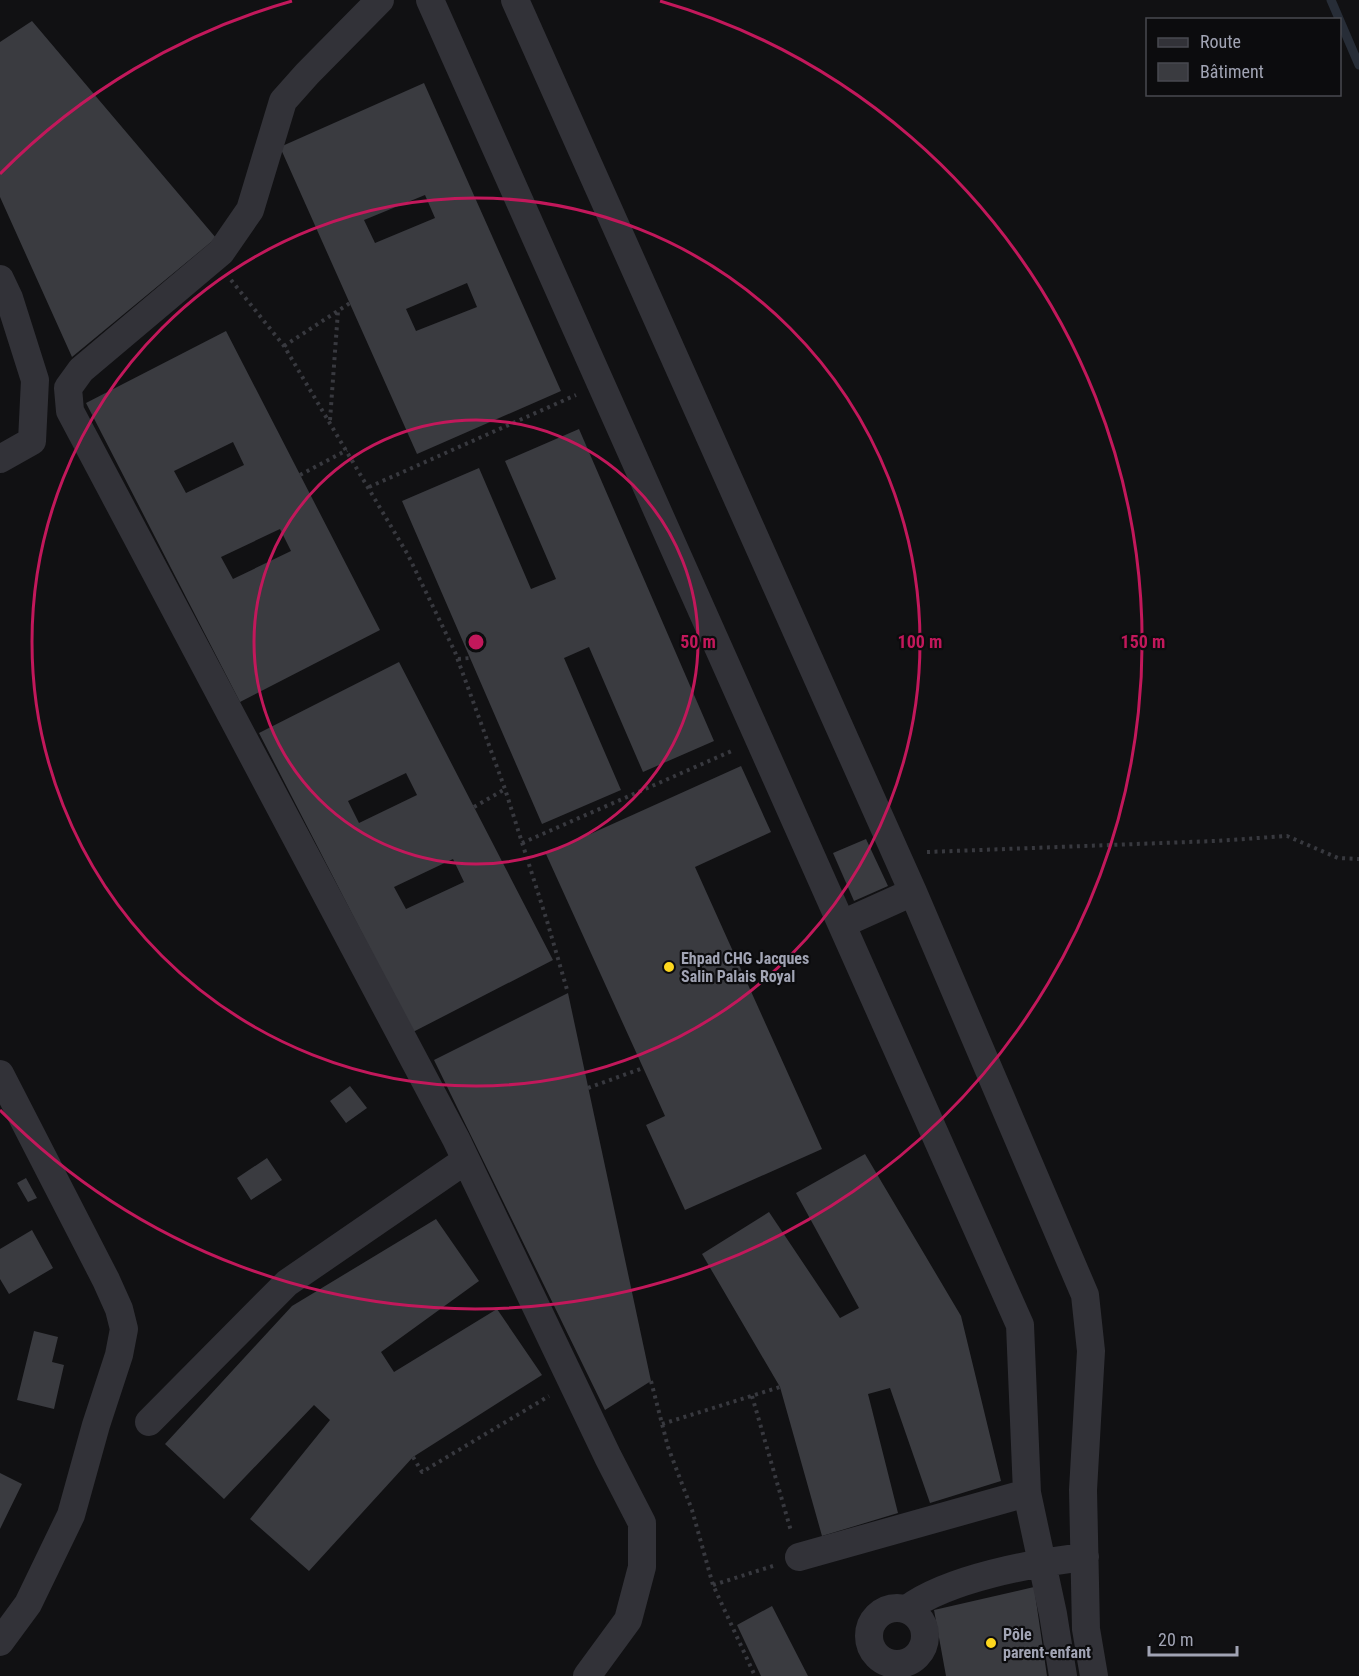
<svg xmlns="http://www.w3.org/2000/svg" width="1359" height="1676" font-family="'Roboto Condensed',sans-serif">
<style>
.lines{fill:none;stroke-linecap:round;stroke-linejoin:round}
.stream{stroke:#272d37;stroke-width:9}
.building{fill:#3a3b40;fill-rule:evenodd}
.path{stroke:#38393f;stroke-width:4;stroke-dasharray:3 4.5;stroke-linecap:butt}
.minor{stroke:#323238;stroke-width:28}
.ring{fill:none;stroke:#c2185b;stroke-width:3}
.poi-dot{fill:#fdd71e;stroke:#0c0c0e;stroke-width:2}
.labels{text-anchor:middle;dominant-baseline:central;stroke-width:4.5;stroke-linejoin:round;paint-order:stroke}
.poi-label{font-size:16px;font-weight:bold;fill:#a1a4b4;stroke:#0c0c0e;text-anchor:start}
.centre{fill:#c2185b;stroke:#0c0c0e;stroke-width:3}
.ring-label{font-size:18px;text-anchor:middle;font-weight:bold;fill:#c2185b;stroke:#0c0c0e;stroke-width:4.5;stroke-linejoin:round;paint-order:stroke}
</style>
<rect width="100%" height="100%" fill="#111113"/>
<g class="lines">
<path class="stream" d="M 1331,0 L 1359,65"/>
</g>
<path class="building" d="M 32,21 L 216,238 L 72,357 L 0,197 L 0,42 Z
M 424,83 L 561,391 L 417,454 L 280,147 ZM 425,195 L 435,218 L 375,243 L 364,220 ZM 467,283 L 477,307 L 416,331 L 406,309 Z
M 226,331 L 380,630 L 240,702 L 86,403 ZM 233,442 L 244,465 L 186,493 L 174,471 ZM 280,529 L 291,551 L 233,579 L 221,557 Z
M 579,429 L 714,741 L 643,772 L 589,647 L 564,658 L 621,790 L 542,824 L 402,501 L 479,468 L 531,589 L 556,579 L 505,461 Z
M 399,662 L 553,960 L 413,1032 L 259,733 ZM 406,773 L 417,795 L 359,823 L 348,801 ZM 453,859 L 464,882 L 406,909 L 394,887 Z
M 741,766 L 771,832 L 695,867 L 822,1149 L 685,1210 L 646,1125 L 665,1116 L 546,854 Z
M 866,839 L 888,886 L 854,901 L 833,853 Z
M 568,993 L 651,1381 L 605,1410 L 434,1060 Z
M 350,1086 L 367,1108 L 346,1123 L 330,1101 Z
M 865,1154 L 961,1316 L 1001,1481 L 930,1503 L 890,1388 L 868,1394 L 898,1513 L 822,1536 L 780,1387 L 702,1254 L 769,1212 L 840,1318 L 859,1308 L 796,1193 Z
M 267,1158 L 282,1180 L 251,1200 L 237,1178 Z
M 26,1178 L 37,1198 L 28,1202 L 17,1183 Z
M 436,1219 L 479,1281 L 381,1352 L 394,1372 L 497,1309 L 542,1375 L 413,1457 L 309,1571 L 250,1519 L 330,1420 L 314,1405 L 224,1499 L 165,1444 L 292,1306 Z
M 32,1230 L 53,1268 L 9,1294 L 0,1279 L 0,1249 Z
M 34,1331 L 58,1337 L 52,1362 L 64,1365 L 54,1409 L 17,1400 Z
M 0,1473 L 22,1484 L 0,1529 Z
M 1034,1587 L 1047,1676 L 946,1676 L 934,1610 Z
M 772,1606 L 808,1676 L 761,1676 L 737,1625 Z"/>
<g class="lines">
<path class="path" d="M 231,280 L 284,346 L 408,555 L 455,652 L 505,789 L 547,921 L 568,993
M 284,346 L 350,303
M 330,420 L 338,311
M 300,475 L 347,450
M 369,487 L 576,395
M 458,659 L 470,658
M 474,807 L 505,789
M 522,843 L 734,750
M 927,852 L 1215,841 L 1287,836 L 1338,858 L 1359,859
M 588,1088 L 643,1068
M 651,1381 L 668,1447 L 692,1510 L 713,1585 L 755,1676
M 752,1396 L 791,1531
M 662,1424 L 780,1387
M 413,1457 L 422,1472 L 549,1396
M 713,1585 L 773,1566"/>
<path class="minor" d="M 380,0 L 307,74 L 283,101 L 250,210 L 221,252 L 81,370 L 68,388 L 70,411 L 456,1139 L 608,1457 L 642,1523 L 642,1567 L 628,1620 L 587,1676
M 430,0 L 1020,1325 L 1027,1493 L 1053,1614 L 1063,1676
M 515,0 L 913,892 L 1085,1295 L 1091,1351 L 1083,1490 L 1086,1629 L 1094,1676
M 0,279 L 9,298 L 35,380 L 32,441 L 0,459
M 842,924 L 913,892
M 0,1074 L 106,1280 L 119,1309 L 124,1329 L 119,1355 L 96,1425 L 71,1515 L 28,1604 L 0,1642
M 149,1422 L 287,1283 L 466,1160
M 799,1557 L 1027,1493
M869 1636a28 28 0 1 1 56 0a28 28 0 1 1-56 0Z
M 907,1609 C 949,1578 1033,1563 1085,1557"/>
</g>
<g class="ring">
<circle cx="476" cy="642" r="222"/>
<circle cx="476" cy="642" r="444"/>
<path d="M0 174A667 667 0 0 1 292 1M660 1A667 667 0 1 1 0 1110"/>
</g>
<g class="poi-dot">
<circle cx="669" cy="967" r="6"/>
<circle cx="991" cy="1643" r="6"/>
</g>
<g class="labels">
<g class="poi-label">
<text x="681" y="958">Ehpad CHG Jacques<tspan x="681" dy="18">Salin Palais Royal</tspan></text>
<text x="1003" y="1634">Pôle<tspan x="1003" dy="18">parent-enfant</tspan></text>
</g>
</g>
<circle cx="476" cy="642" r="9" class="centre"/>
<g class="ring-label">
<text x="698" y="648">50 m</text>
<text x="920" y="648">100 m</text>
<text x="1143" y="648">150 m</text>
</g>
<rect x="1146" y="18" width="195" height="78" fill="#0c0c0e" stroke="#484950" stroke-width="1.5"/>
<rect x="1158" y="38" width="30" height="9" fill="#323238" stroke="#484950" stroke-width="1.5"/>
<text x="1200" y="48" font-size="18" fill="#a1a4b4">Route</text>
<rect x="1158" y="63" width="30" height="18" fill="#3a3b40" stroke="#484950" stroke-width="1.5"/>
<text x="1200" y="78" font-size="18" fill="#a1a4b4">Bâtiment</text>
<path d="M1149 1646v9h88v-9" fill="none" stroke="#a1a4b4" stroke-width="3"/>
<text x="1158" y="1646" font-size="18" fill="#a1a4b4" stroke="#0c0c0e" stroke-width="4.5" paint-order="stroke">20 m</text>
</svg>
